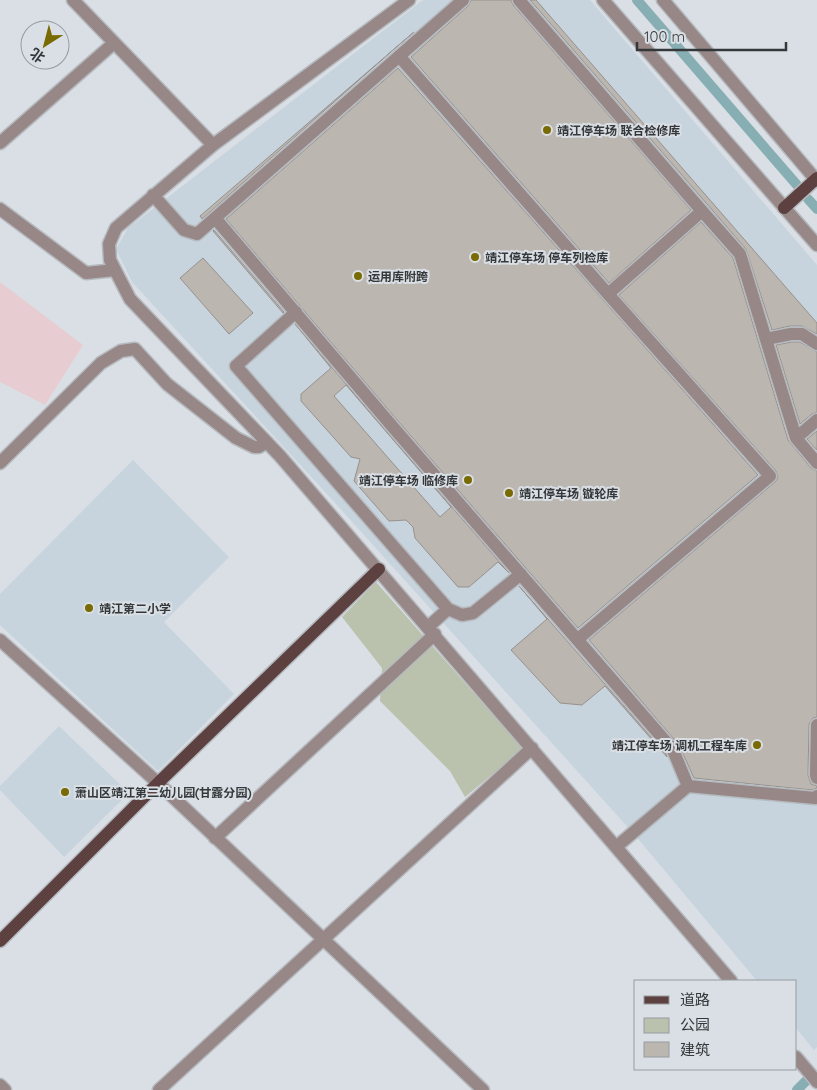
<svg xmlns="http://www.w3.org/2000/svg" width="817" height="1090" font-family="Quicksand,'Noto Sans SC',sans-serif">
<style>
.built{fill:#c7d4de}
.industrial{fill:#e7cdd2}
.green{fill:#bac1ad}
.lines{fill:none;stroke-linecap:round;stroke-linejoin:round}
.canal{stroke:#87afb3;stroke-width:10}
.building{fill:#bcb6b1;stroke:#97918c;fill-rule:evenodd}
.minor-casing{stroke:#b5babf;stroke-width:15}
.major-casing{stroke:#b5babf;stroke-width:15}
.minor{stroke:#978786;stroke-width:12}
.major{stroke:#5c4140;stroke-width:12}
.poi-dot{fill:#796a01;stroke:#d9dfe4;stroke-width:2}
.labels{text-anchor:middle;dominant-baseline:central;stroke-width:4;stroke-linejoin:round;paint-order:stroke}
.poi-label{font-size:12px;font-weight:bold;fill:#35383a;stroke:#d9dfe4;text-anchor:start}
</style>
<rect width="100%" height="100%" fill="#d9dfe4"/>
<path class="built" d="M 423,0 L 590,0 L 817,265 L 817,1047 L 814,1050 L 796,1028 L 796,981 L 757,981 L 634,834 L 326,493 L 132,282 L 116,249 L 128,228 Z
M 133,460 L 229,557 L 164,622 L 234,694 L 158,771 L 0,625 L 0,594 Z
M 59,726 L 129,793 L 64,857 L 0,790 L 0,786 Z"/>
<path class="industrial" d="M 0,282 L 83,345 L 45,405 L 0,382 Z"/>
<path class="green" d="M 376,582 L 523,749 L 465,797 L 450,771 L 380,701 L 382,668 L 342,617 Z"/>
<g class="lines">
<path class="canal" d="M 637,0 L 797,185
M 808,199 L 817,209
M 797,1090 L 806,1081"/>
</g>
<path class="building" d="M 471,0 L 511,0 L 513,5 L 691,210 L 609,283 L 411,57 L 468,6 Z
M 530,0 L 536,0 L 817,323 L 817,334 L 802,326 L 790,326 L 772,330 L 746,249 Z
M 414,32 L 393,50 L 202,219 L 200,216 Z
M 398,68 L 758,475 L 578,628 L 398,421 L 226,219 Z
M 701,222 L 733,258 L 788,440 L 811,468 L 817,471 L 817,717 L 813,718 L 809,724 L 808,775 L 811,784 L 817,786 L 817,788 L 812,790 L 694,778 L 679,745 L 589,640 L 775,482 L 778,478 L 776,471 L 619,295 Z
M 214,230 L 284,312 L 283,313 L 213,231 Z
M 203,258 L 253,313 L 229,334 L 180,278 Z
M 295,324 L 386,431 L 509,573 L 498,562 L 469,587 L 458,587 L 415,538 L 413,527 L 406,520 L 389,521 L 354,481 L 360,459 L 351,457 L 301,401 L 301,394 L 331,368 ZM 346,385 L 451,507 L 440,517 L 334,396 Z
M 792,342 L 800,342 L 817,352 L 817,412 L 812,414 L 800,424 L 776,345 Z
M 817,431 L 817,450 L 807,439 Z
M 519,586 L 666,754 L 667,757 L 605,686 L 582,705 L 560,703 L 511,650 L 547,619 Z"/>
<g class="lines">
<defs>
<path id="minor" d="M 73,0 L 213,145 L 116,228 L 109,244 L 110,260 L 130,299 L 280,456 L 731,981
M 519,0 L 702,211 L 608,294
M 603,0 L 817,245
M 663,0 L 817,181
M 399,56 L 608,294 L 770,476 L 578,639
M 0,143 L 114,43
M 213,145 L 409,0
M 153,195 L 184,230 L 197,234 L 215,218 L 392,426 L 673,750 L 688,786 L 815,798 L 817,796
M 0,209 L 86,273 L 115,270
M 702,211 L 740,254 L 796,438 L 817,463
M 215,218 L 463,0
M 296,312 L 236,366 L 448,609 L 462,615 L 473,613 L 521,574
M 766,339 L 791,334 L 802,334 L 817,344
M 796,438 L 817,420
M 0,463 L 101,363 L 121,351 L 135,349 L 167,384 L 236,438 L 254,447 L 259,447 L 267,442
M 428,627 L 448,609
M 0,640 L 158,783 L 483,1090
M 817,725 L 816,775 L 817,778
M 215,838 L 435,634
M 616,847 L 688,786
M 796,1057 L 817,1082
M 0,1085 L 5,1090
M 159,1090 L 532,748"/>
<path id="major" d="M 784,208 L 817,178
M 0,941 L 158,783 L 379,569"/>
</defs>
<use href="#minor" class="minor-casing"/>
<use href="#major" class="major-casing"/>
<use href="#minor" class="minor"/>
<use href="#major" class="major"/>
</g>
<g class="poi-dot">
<circle cx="547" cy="130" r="5"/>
<circle cx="475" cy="257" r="5"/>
<circle cx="358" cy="276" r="5"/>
<circle cx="468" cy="480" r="5"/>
<circle cx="509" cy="493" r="5"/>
<circle cx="89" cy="608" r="5"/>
<circle cx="757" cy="745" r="5"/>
<circle cx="65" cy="792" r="5"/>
</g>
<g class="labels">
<g class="poi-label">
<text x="557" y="130">靖江停车场 联合检修库</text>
<text x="485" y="257">靖江停车场 停车列检库</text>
<text x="368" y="276">运用库附跨</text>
<text x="458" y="480" text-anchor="end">靖江停车场 临修库</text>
<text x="519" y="493">靖江停车场 镟轮库</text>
<text x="99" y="608">靖江第二小学</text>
<text x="747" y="745" text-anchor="end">靖江停车场 调机工程车库</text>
<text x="75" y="792">萧山区靖江第二幼儿园(甘露分园)</text>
</g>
</g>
<rect x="634" y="980" width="162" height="90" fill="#d9dfe4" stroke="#979ca0"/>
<rect x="644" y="996" width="25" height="8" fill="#5c4140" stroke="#979ca0"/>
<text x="680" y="1005" font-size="15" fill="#35383a">道路</text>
<rect x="644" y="1018" width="25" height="15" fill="#bac1ad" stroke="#979ca0"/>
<text x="680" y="1030" font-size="15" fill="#35383a">公园</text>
<rect x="644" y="1042" width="25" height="15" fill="#bcb6b1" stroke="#979ca0"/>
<text x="680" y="1055" font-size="15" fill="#35383a">建筑</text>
<g transform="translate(45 45) rotate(216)"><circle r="24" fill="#d9dfe4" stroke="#979ca0"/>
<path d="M0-4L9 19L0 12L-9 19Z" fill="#796a01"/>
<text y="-8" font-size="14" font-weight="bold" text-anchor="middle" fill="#35383a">北</text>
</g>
<path d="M637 42v8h149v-8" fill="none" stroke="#35383a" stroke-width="2.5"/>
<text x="644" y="42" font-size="15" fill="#35383a" stroke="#d9dfe4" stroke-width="4" paint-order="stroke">100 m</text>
</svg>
